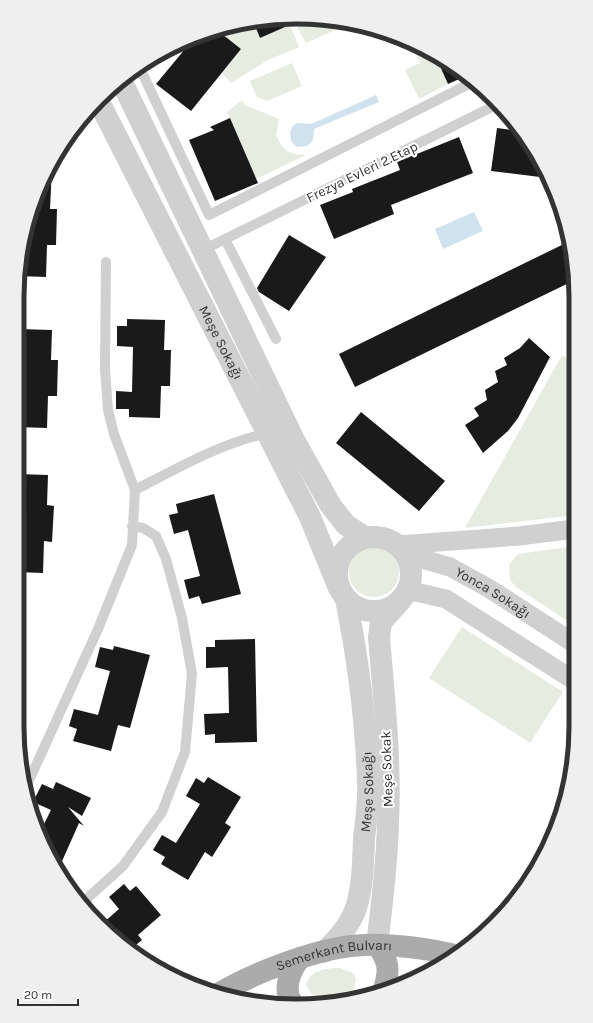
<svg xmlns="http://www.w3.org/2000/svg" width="593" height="1023" font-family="Karla,sans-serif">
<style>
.green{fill:#e6ecdf}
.water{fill:#cfe2ee}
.building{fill:#1a1a1a}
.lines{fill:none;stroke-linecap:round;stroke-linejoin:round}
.service{stroke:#d0d0d0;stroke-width:10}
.minor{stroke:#d0d0d0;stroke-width:19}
.tertiary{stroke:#d0d0d0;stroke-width:22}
.primary{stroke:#ababab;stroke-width:22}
.labels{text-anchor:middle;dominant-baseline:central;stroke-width:4;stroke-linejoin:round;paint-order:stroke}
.street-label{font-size:14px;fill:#333;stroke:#fff}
.rim{fill:none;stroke:#333;stroke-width:5}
</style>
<rect width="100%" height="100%" fill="#fff"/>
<path class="green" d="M 308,18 L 342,22 L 343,22 L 333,31 L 306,43 L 295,23 Z
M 253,21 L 260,38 L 290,25 L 299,47 L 268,60 L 231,83 L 222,73 L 241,49 L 217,30 L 242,22 Z
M 411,42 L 435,55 L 448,84 L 419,99 L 405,70 L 420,63 Z
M 292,63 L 302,86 L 267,101 L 257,97 L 250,81 Z
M 242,100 L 245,105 L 279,119 L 276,135 C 283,151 288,154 306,155 L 256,179 L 227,112 Z
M 562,355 L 575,362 L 575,515 L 465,528 Z
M 575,546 L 575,626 L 516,587 L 510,580 L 509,565 L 518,554 Z
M349 572a25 25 0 1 1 50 0a25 25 0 1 1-50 0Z
M 462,627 L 563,692 L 530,743 L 429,678 Z
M 340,968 L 354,974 L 356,980 L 354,989 C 343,995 324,999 312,995 L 306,985 C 310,970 326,968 340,968 Z"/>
<path class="water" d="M 376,95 L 379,102 L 314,129 L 313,140 L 307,146 L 297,147 L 291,141 L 290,132 L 293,126 L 297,123 L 311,124 Z
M 474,212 L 483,231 L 443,249 L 435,229 Z"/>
<path class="building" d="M 296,17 L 301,17 L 301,20 L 260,38 L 253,21 Z
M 217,30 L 241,49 L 191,111 L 156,84 L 195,37 Z
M 435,55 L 452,64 L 466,76 L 448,84 Z
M 230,118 L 258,183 L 215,201 L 189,140 L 214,130 L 210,127 Z
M 497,128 L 519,131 L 538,157 L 548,178 L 491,171 Z
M 459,137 L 473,173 L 391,205 L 394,214 L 334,239 L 320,205 L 353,192 L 352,189 L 400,170 L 397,162 Z
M 52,167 L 50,209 L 57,209 L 56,245 L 47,245 L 46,277 L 18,276 L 32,206 Z
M 289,235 L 326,257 L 289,311 L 259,292 L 257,288 Z
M 568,242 L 575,280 L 355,387 L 339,354 Z
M 127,319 L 165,320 L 164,350 L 171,350 L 170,386 L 161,386 L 160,418 L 129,417 L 129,409 L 116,409 L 116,391 L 132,392 L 133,347 L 117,346 L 117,326 L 127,326 Z
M 18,329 L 52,330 L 51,360 L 58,360 L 57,396 L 48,396 L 47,428 L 17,427 L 20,356 L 18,356 Z
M 529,338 L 550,357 L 518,418 L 508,431 L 483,453 L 465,425 L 479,416 L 474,408 L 487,400 L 485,390 L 498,382 L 495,371 L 507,365 L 504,358 L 520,348 Z
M 361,412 L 445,481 L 419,511 L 336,443 Z
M 17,474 L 48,475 L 47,505 L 54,506 L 52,542 L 44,541 L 43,573 L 17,572 Z
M 214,494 L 241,594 L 202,604 L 199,596 L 189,599 L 184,580 L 200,576 L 188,530 L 174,534 L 169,515 L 178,513 L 176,504 Z
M 255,639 L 257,742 L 215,743 L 215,734 L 205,735 L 204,714 L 229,713 L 228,667 L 206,668 L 206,647 L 215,647 L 215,640 Z
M 114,646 L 150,655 L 130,728 L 118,725 L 111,751 L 73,741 L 77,729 L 69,726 L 74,709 L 98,715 L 110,671 L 95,667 L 100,647 L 113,650 Z
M 208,777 L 241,797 L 225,823 L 231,827 L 212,857 L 205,852 L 188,880 L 161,864 L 165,857 L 153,850 L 162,835 L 176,843 L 200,804 L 186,796 L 196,778 L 204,783 Z
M 56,782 L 91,798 L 82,816 L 68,807 L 84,826 L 79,823 L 59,868 L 40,832 L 51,810 L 33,802 L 42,784 L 53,789 Z
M 124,884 L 130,891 L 136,886 L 161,915 L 138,935 L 142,940 L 131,949 L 103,923 L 119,909 L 109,897 Z"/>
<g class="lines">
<path class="service" d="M 139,66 L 209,215 L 473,82
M 225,239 L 276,339
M 203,250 L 498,104
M 135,490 C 178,468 221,443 268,433
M 27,785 L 98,629 L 132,545 L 135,490 L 114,434 L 108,410 L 105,369 L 106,262
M 82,903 L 123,866 L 162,812 L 185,752 L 192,674 L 182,618 L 166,559 L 156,536 L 143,528 L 132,526"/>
<g class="minor">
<path d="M 398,545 L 519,536 L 575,529"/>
<path id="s1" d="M 405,554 L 450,567 L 490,589 L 575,644"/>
<path d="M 407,590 L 446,599 L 575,681"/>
</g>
<g class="tertiary">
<path d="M 121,80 L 293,438 L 331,506 L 346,525 L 365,537"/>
<path id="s2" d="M 98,100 L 310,517 L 339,588"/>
<circle cx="374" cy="574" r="37"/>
<path d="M 377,945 C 382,905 387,864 388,823 C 391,761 384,699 379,637 L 381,622 L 400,601"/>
<path id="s3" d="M 324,952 C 337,940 350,926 356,908 C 363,886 363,862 364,839 C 366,820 369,801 368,782 C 366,720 358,659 346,599"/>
</g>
<g class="primary">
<path d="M 377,945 C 389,961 390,970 384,989"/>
<path id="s4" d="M 218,994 C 255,972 322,946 365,945 C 394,944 427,949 455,955"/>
<path d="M 292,1003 C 282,989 291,969 300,958"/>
</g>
</g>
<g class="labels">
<g class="street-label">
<text transform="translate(362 172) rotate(-26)">Frezya Evleri 2.Etap</text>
<text stroke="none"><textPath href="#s2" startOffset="272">Meşe Sokağı</textPath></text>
<text stroke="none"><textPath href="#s1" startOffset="97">Yonca Sokağı</textPath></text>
<text transform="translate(387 769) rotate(-92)">Meşe Sokak</text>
<text stroke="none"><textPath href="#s3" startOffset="172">Meşe Sokağı</textPath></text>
<text stroke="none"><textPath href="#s4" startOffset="124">Semerkant Bulvarı</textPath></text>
</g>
</g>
<path d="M0 0H593V1023H0ZM296 24H297A272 272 0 0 1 569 296V727A272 272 0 0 1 297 999H296A272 272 0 0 1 24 727V296A272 272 0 0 1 296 24Z" fill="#efefef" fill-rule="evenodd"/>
<path class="rim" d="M296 24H297A272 272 0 0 1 569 296V727A272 272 0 0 1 297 999H296A272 272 0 0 1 24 727V296A272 272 0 0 1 296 24Z"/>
<path d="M18 999v6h60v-6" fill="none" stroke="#333333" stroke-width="2"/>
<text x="24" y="999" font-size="12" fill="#333333" stroke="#ffffff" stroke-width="3" paint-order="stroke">20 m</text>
</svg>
